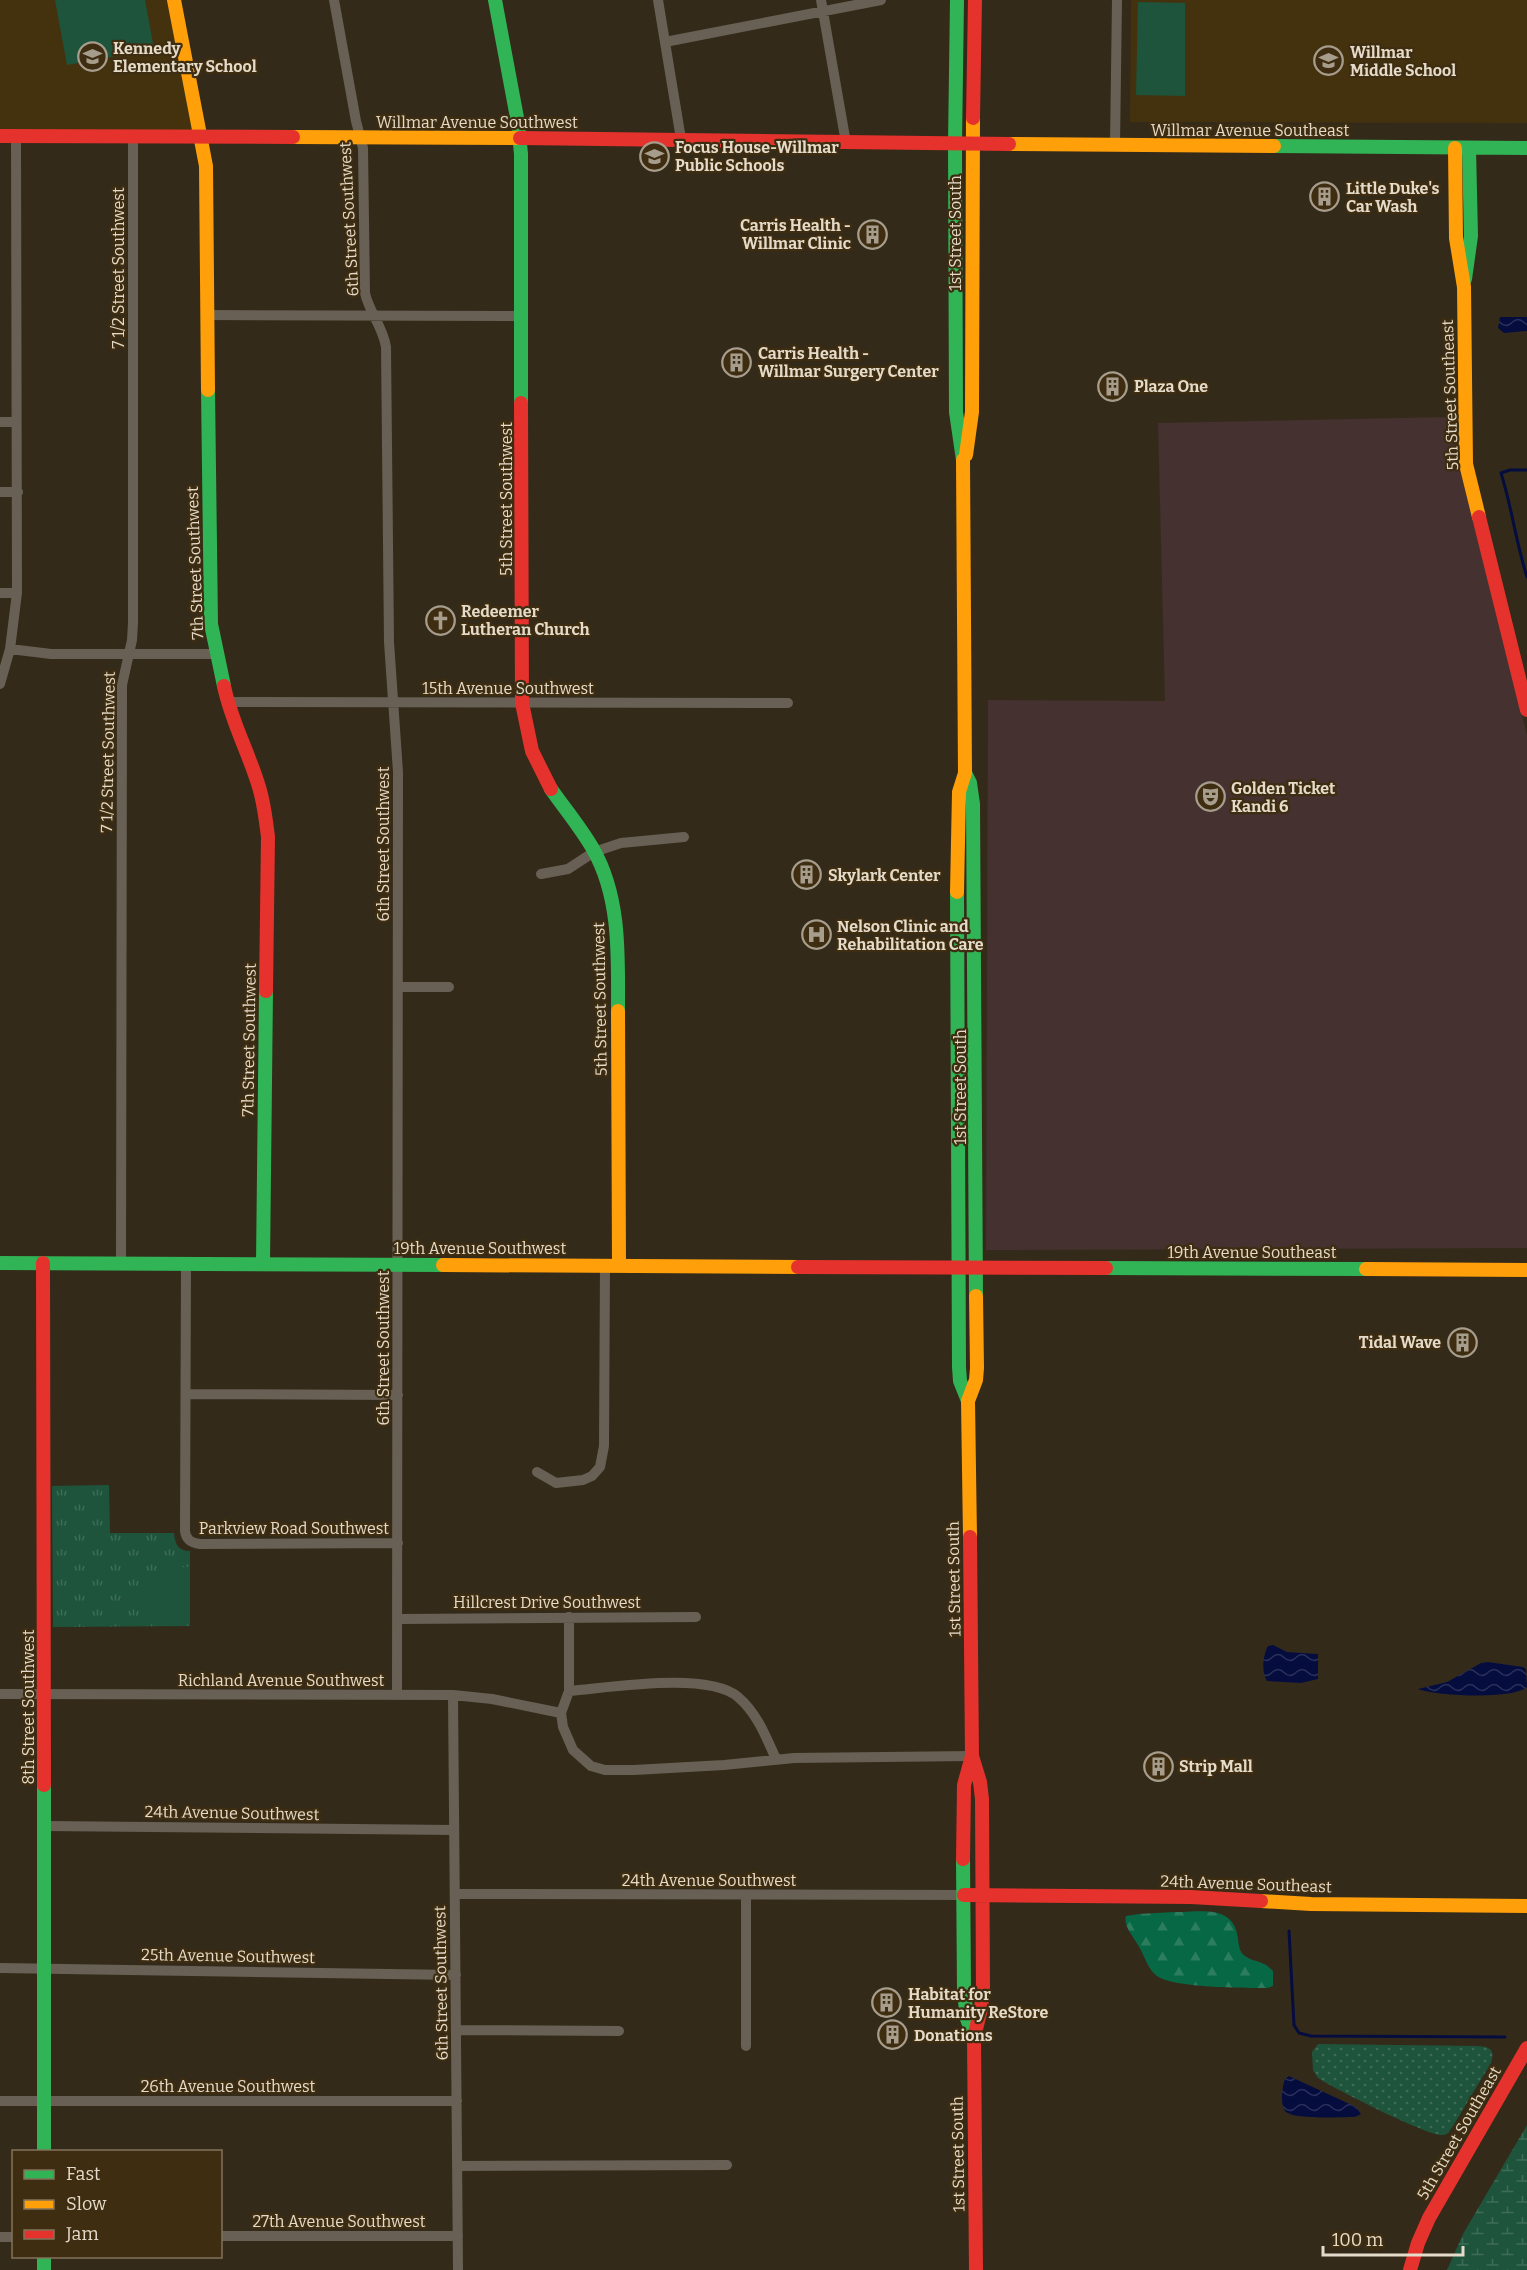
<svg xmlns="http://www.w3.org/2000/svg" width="1527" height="2270" font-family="Bitter,serif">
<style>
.commercial{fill:#443130}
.built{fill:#44320f}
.grass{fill:url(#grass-dots)}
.forest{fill:url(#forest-firs)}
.wetland{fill:url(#wetland-marsh)}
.park{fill:url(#park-tufts)}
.pitch{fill:#1d543b}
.water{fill:url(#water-waves)}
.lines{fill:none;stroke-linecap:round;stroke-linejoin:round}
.stream{stroke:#050d3f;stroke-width:3}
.street{stroke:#686054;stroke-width:10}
.fast{stroke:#30b455;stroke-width:14}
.slow{stroke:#ff9f0a;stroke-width:14}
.jam{stroke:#e5322d;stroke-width:14}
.labels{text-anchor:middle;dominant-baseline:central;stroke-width:4.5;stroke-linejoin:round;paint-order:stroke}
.poi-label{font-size:16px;font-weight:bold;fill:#e5dbca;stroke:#3e2d10;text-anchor:start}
.street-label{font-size:16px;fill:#e5dbca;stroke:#3e2d10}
</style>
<defs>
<pattern id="grass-dots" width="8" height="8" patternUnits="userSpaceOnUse" patternTransform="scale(1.5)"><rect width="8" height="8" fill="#1d543b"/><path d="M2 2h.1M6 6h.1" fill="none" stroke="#3e6c56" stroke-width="1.8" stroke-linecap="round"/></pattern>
<pattern id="forest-firs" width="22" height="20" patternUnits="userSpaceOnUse" patternTransform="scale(1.5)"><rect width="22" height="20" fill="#076845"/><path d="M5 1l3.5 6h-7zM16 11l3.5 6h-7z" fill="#2b7d5e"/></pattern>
<pattern id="wetland-marsh" width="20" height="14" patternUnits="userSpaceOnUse" patternTransform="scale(1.5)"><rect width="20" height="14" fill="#1d543b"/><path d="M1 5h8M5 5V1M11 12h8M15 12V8" fill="none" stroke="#3e6c56"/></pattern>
<pattern id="park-tufts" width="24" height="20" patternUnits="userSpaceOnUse" patternTransform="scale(1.5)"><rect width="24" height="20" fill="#1d543b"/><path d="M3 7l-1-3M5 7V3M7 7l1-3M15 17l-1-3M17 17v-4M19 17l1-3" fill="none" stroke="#3e6c56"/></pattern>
<pattern id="water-waves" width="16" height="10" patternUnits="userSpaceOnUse" patternTransform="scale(1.5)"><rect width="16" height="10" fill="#050d3f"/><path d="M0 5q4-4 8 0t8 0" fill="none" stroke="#293059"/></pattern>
</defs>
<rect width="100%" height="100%" fill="#342a1a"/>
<path class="commercial" d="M 1448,417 L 1527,735 L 1527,1248 L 986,1250 L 988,700 L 1165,701 L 1158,423 Z"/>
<path class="built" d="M 0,0 L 174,0 L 201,136 L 0,135 Z
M 1131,0 L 1527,0 L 1527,123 L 1130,122 Z"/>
<path class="grass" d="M 1318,2044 L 1478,2046 C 1491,2047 1495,2050 1491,2063 L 1453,2126 C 1450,2130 1448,2135 1443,2135 C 1429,2137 1333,2088 1318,2078 L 1313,2070 L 1312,2052 Z"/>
<path class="forest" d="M 1174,1912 C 1202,1912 1234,1904 1238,1939 C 1239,1945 1239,1952 1245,1956 C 1255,1963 1263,1960 1273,1971 L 1273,1986 L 1267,1988 C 1245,1988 1173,1988 1157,1976 C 1148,1970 1144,1954 1138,1945 C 1133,1936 1123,1926 1126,1916 L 1139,1914 Z"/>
<path class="wetland" d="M 1527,2125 L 1527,2270 L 1447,2270 L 1463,2234 Z"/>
<path class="park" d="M 109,1485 L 110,1533 L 174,1533 C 175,1544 178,1551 190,1551 L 190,1626 L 53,1627 L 52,1486 Z"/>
<path class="pitch" d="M 55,0 L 145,0 L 154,49 L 67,65 Z
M 1138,2 L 1185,3 L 1185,96 L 1136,95 Z
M 163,1567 L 189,1567 L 189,1623 L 143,1624 L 143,1573 L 163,1573 Z"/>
<path class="water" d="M 1500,317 L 1527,317 L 1527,331 L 1504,333 L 1498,328 Z
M 1273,1645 L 1287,1652 L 1318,1654 L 1318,1679 L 1301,1683 L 1267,1681 C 1261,1672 1263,1655 1268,1646 Z
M 1488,1662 L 1523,1667 L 1526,1669 L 1527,1687 C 1513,1700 1436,1696 1418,1689 L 1447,1682 L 1481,1663 Z
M 1289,2076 L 1356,2107 L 1361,2114 L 1355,2117 C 1342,2117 1292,2120 1285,2111 C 1280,2104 1282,2087 1285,2079 Z"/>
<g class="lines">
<path class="stream" d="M 1527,470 L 1510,470 L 1501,473 C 1512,508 1516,543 1527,577
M 1289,1931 L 1294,2025 L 1299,2033 L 1311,2036 L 1505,2037"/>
<path class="street" d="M 334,0 L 356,121 L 363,148 L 365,293 C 369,312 383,327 386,347 L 389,642 L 398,772 L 397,1695
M 658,0 L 681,139
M 821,0 L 846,143
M 665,42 L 881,0
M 1115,145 L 1117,0
M 207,315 L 522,316
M 0,422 L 16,422
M 0,492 L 18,492
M 0,593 L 17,593
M 10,649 L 51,654 L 216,654
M 0,684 L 10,649 L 17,593 L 16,136
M 227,702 L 788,703
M 541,874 L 568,869 L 594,852 L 621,843 L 684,837
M 398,987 L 449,987
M 121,1263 L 122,685 L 132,640 L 133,623 L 133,136
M 186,1263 L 185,1531 C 186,1540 191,1543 200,1544 L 398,1543
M 186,1394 L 398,1395
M 537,1472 L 556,1483 L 583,1480 L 592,1476 L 600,1467 L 604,1446 L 605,1265
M 569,1617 L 569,1691 L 561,1713 L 563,1727 L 573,1750 L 591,1766 L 605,1770 L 634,1770 L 724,1765 L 794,1758 L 972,1756
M 399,1619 L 696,1617
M 569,1691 C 608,1688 708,1671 738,1697 C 757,1713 766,1737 776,1759
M 0,1694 L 453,1695 L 492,1699 L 561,1713
M 453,1695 L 458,2270
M 45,1826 L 454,1830
M 455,1894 L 964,1895
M 0,1968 L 456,1975
M 456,2030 L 619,2031
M 746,2046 L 746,1895
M 0,2101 L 457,2101
M 457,2166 L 727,2165
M 220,2236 L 458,2236
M 0,2237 L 14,2237"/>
<path class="fast" d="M 495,0 L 518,123 L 521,154 L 521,403
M 957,0 L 955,144 L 956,412 L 963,460
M 1274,146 L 1527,148
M 1465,279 L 1471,236 L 1469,148
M 208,390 L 211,624 L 224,686
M 965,773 L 970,783 L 973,804 L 976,1296
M 551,789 C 565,809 581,828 593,849 C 621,898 618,957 618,1011
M 957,892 L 959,1367 L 960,1381 L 968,1401
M 0,1263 L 443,1265
M 263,1264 L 266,991
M 1106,1268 L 1366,1269
M 44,1785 L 44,2152
M 963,1859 L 964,1992 L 967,2019 L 974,2037
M 44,2256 L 44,2270"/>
<path class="slow" d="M 174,0 L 206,166 L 208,390
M 293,137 L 520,138
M 1009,144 L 1274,146
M 1455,148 L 1456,238 L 1464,287 L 1466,464 L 1479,517
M 966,455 L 972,412 L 973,118
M 957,892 L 959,792 L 965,773 L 963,460
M 618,1011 L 619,1265
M 443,1265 L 798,1267
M 1366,1269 L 1527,1270
M 970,1537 L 968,1401 L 976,1380 L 977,1368 L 976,1296
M 1261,1901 L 1311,1904 L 1527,1906"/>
<path class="jam" d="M 973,118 L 975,0
M 0,136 L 293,137
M 520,138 L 1009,144
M 521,403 L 522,703 L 532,751 L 551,789
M 1479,517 L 1527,710
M 224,686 C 231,721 249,753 259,787 C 264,803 266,820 268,837 L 266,991
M 43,1263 L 44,1785
M 798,1267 L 1106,1268
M 972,1756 L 980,1782 L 982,1799 L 983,1990 L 981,2009 L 974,2037 L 976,2270
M 963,1859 L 964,1785 L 972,1756 L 970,1537
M 964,1895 L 1191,1897 L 1261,1901
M 1410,2270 L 1418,2243 L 1429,2218 L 1527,2048"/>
</g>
<defs>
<symbol id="school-ring" viewBox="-11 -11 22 22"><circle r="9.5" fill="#3e2d10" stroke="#a79d8c" stroke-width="1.5"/><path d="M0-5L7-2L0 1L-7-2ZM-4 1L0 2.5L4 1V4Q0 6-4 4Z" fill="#a79d8c"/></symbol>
<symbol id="building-ring" viewBox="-11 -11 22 22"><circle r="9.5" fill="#3e2d10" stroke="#a79d8c" stroke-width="1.5"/><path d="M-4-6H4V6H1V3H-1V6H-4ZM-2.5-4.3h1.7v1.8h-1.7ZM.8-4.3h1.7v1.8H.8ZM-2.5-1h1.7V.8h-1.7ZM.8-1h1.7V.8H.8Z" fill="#a79d8c"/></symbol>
<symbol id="church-ring" viewBox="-11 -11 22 22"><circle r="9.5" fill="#3e2d10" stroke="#a79d8c" stroke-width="1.5"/><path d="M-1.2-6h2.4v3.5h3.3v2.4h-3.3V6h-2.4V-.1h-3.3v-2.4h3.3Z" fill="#a79d8c"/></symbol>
<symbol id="theatre-ring" viewBox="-11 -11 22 22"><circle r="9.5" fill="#3e2d10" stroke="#a79d8c" stroke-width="1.5"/><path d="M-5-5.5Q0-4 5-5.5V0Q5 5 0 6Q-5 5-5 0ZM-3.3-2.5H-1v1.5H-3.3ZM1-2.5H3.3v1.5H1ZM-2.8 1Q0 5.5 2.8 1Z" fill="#a79d8c"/></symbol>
<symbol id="hospital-ring" viewBox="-11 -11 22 22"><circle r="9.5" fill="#3e2d10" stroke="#a79d8c" stroke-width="1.5"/><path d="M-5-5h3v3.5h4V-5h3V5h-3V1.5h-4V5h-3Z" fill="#a79d8c"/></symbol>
</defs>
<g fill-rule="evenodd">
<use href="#school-ring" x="76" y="40" width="33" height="33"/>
<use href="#school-ring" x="1312" y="44" width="33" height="33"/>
<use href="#school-ring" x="638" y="140" width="33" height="33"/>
<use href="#building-ring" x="1308" y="180" width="33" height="33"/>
<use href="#building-ring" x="856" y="218" width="33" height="33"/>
<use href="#building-ring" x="720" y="346" width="33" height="33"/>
<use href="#building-ring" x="1096" y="370" width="33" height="33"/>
<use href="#church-ring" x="424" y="604" width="33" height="33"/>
<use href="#theatre-ring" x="1194" y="780" width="33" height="33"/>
<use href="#building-ring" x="790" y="858" width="33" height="33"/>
<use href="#hospital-ring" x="800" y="918" width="33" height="33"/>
<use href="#building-ring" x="1446" y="1326" width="33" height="33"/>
<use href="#building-ring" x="1142" y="1750" width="33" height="33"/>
<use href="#building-ring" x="870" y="1986" width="33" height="33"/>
<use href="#building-ring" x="876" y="2018" width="33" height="33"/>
</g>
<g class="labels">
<g class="poi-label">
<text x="113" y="48">Kennedy<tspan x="113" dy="18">Elementary School</tspan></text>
<text x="1350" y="52">Willmar<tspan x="1350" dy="18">Middle School</tspan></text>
<text x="675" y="147">Focus House-Willmar<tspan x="675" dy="18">Public Schools</tspan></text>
<text x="1346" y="188">Little Duke's<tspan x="1346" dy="18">Car Wash</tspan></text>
<text x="851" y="225" text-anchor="end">Carris Health -<tspan x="851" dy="18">Willmar Clinic</tspan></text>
<text x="758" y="353">Carris Health -<tspan x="758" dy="18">Willmar Surgery Center</tspan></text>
<text x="1134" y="386">Plaza One</text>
<text x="461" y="611">Redeemer<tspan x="461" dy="18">Lutheran Church</tspan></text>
<text x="1231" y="788">Golden Ticket<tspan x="1231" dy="18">Kandi 6</tspan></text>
<text x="828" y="875">Skylark Center</text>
<text x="837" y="926">Nelson Clinic and<tspan x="837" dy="18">Rehabilitation Care</tspan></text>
<text x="1441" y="1342" text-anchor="end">Tidal Wave</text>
<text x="1179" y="1766">Strip Mall</text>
<text x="908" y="1994">Habitat for<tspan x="908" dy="18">Humanity ReStore</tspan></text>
<text x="914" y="2035">Donations</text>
</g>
<g class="street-label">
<text x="477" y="122">Willmar Avenue Southwest</text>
<text x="1250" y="130">Willmar Avenue Southeast</text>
<text transform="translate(349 219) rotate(-93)">6th Street Southwest</text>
<text transform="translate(955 233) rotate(-90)">1st Street South</text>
<text transform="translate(118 268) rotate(-90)">7 1/2 Street Southwest</text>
<text transform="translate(1450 395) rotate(-92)">5th Street Southeast</text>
<text transform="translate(506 499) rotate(-90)">5th Street Southwest</text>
<text transform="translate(195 563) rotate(-92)">7th Street Southwest</text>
<text x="508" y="688">15th Avenue Southwest</text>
<text transform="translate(108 752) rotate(-89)">7 1/2 Street Southwest</text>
<text transform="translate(383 844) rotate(-90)">6th Street Southwest</text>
<text transform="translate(600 999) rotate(-91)">5th Street Southwest</text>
<text transform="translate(249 1040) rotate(-89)">7th Street Southwest</text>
<text transform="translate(960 1087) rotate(-90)">1st Street South</text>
<text x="480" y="1248">19th Avenue Southwest</text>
<text x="1252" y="1252">19th Avenue Southeast</text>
<text transform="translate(383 1348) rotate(-90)">6th Street Southwest</text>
<text x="294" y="1528">Parkview Road Southwest</text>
<text transform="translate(954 1579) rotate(-91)">1st Street South</text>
<text x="547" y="1602">Hillcrest Drive Southwest</text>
<text x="281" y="1680">Richland Avenue Southwest</text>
<text transform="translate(28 1707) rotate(-90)">8th Street Southwest</text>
<text transform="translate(232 1813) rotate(1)">24th Avenue Southwest</text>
<text x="709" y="1880">24th Avenue Southwest</text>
<text transform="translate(1246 1884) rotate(2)">24th Avenue Southeast</text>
<text transform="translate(228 1956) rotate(1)">25th Avenue Southwest</text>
<text transform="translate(441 1983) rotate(-91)">6th Street Southwest</text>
<text x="228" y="2086">26th Avenue Southwest</text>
<text transform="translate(1459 2133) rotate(-60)">5th Street Southeast</text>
<text transform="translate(958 2154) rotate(-91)">1st Street South</text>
<text x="339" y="2221">27th Avenue Southwest</text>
</g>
</g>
<rect x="12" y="2150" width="210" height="108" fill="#3e2d10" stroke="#81735a" stroke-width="1.5"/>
<rect x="24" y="2170" width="30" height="9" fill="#30b455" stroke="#81735a" stroke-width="1.5"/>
<text x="66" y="2180" font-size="18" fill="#e5dbca">Fast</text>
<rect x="24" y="2200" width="30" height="9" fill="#ff9f0a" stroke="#81735a" stroke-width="1.5"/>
<text x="66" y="2210" font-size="18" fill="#e5dbca">Slow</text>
<rect x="24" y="2230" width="30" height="9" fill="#e5322d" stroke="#81735a" stroke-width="1.5"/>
<text x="66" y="2240" font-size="18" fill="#e5dbca">Jam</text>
<path d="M1323 2246v9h140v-9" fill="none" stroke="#e5dbca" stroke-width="3"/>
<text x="1332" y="2246" font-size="18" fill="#e5dbca" stroke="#3e2d10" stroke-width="4.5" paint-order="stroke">100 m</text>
</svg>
